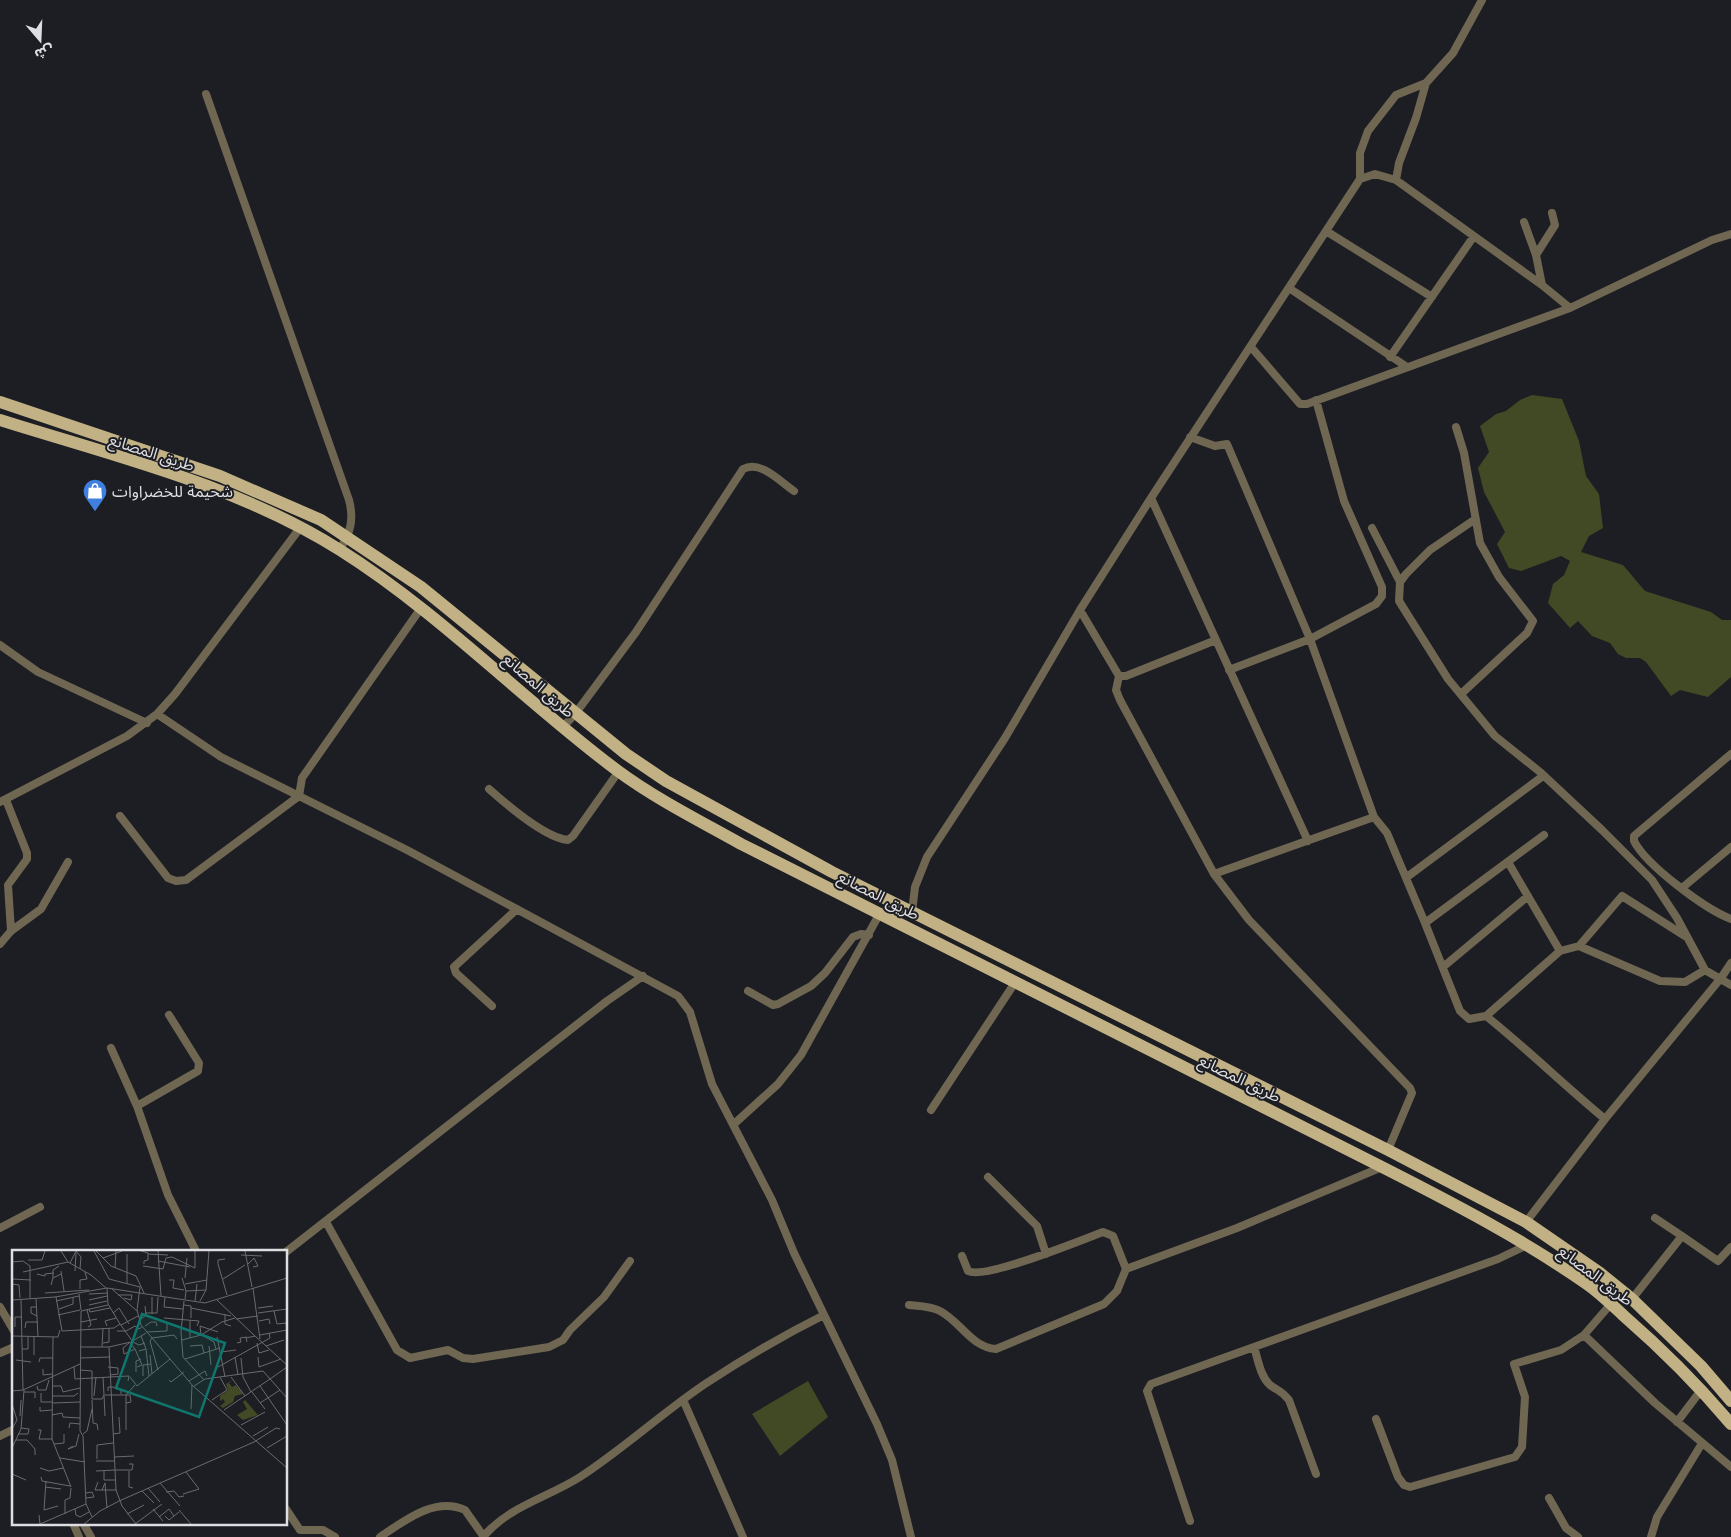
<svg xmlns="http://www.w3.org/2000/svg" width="1731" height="1537" font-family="'PT Sans','Noto Sans Arabic',sans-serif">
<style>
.green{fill:#424925}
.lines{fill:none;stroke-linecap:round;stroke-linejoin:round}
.street{stroke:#6f6752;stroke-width:8}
.primary{stroke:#c1b185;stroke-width:12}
.labels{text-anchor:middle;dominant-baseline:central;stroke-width:4;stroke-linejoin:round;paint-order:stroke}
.street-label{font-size:16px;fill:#dedee2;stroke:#1d1e23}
.poi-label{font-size:16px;fill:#dedee2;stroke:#1d1e23;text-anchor:start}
.inset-road{fill:none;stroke:#6a6b6f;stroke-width:1}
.view{fill:#0f766e;fill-opacity:0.15;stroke:#0f766e;stroke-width:2.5}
.inset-edge{fill:none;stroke:#dedee2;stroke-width:2.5}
</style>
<rect width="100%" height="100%" fill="#1d1e23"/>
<path class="green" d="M 1532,395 L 1562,399 L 1579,441 L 1586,476 L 1599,494 L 1603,528 L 1589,536 L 1581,552 L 1623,565 L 1645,591 L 1711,612 L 1722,620 L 1731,620 L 1731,677 L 1708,697 L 1680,690 L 1671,696 L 1646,662 L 1640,658 L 1626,658 L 1618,654 L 1610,643 L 1592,636 L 1578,621 L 1570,628 L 1548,603 L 1553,584 L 1564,575 L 1570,561 L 1561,556 L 1521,571 L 1509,568 L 1497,544 L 1505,532 L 1484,492 L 1478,468 L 1489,452 L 1480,426 L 1496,414 L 1506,411 L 1520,400 Z
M 808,1381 L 828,1417 L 780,1456 L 752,1414 Z"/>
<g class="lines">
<path class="street" d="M 206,94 L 349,500 C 354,519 351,533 339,550
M 1360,179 L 1360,153 L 1368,131 L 1396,95 L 1426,83
M 1396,180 L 1399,163 L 1416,118 L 1426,83 L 1453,53 L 1482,0
M 1552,213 L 1555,225 L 1536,255 L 1542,285 L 1570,308 L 1712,240 L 1731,234
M 1524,222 L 1536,255
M 1326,231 L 1432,297
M 1289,288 L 1407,367
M 1251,347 L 1300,404 L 1307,404 L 1570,308
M 1390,357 L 1474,236
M 1456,427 L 1464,453 L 1480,543 L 1499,577 L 1533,621 L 1527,633 L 1461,694
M 1190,437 L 1215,446 L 1227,444 L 1310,639 L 1374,817 L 1387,833 L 1425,923
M 1151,498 L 1308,841
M 1474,520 L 1430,550 L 1406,574 L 1400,582 L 1399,601 L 1448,679 L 1495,736 L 1540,772 L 1602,830 L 1652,880 L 1677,918 L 1705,970 L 1731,985
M 1372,528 L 1400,582
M 1080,610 L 1119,676 L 1116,690 L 1120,700 L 1214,874 L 1249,920 L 1410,1088 L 1412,1093 L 1388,1150
M 0,645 L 38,672 L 147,723
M 1229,670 L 1310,639 L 1376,604 L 1382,596 L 1382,587 L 1344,501 L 1316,400
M 1119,676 L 1126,676 L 1216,640
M 157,714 L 221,757 L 407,850 L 678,996 L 690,1012 L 712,1084 L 772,1200 L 794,1253 L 877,1424 L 892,1460 L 911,1537
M 563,727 L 575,714 L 636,632 L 743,469 C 761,460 779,481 794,491
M 1731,754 L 1634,836 L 1634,841 C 1646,865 1705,909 1731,919
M 489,789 C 507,805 545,838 568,840 L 573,836 L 619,771
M 6,800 L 27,853 L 27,859 L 8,885 L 11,931
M 0,802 L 127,736 L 157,714 L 175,694 L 300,528
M 120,816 L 168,878 L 176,881 L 186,880 L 299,796 L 302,778 L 421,608
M 1544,835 L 1425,923 L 1460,1011 L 1469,1019 L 1486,1016 L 1560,951 L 1579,946 L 1660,981 L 1685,982 L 1705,970
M 1508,862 L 1560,951
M 1214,874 L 1374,817
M 1407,877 L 1543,776
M 1682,888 L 1731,847
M 912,912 L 915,887 L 927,857 L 1005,738 L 1080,610 L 1151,498 L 1360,179 L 1375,174 L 1396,180 L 1542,285
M 0,944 L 11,931 L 41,909 L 68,862
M 1579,946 L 1622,896 L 1685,936
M 1443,967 L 1528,896
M 748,991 L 773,1005 L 778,1004 L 811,986 L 825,973 L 853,937 L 861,934 L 869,935
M 492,1006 L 456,973 L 454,967 L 517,909
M 1486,1016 C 1527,1049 1564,1085 1605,1119
M 111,1048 L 137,1106 L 168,1195 L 196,1251
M 137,1106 L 198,1071 L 199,1063 L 169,1015
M 931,1110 L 1014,984
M 734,1124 L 778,1084 L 801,1055 L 880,913
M 988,1177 L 1037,1226 L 1046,1254
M 1655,1218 L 1682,1236
M 326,1222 L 397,1350 L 410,1358 L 448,1350 L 463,1358 L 473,1359 L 549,1347 L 563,1340 L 570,1330 L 604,1297 L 630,1261
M 1526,1222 L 1605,1119 L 1721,978 L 1731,963
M 0,1228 L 40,1207
M 286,1252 L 607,1001 L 643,976
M 1126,1269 L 1237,1228 L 1382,1167
M 1622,1291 L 1584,1335 L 1655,1403 L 1731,1467
M 1632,1299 L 1682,1236 L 1718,1261 L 1731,1247
M 909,1305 C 920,1306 931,1306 940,1311 C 961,1322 971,1347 996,1349 L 1104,1304 L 1117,1291 L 1126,1269 L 1113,1236 L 1103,1232 C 1081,1240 985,1280 968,1271 L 962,1256
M 0,1307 L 14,1331
M 1254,1347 C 1258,1359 1260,1376 1270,1385 C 1278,1391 1281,1390 1289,1400 L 1316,1474
M 0,1353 L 14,1347
M 684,1402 L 743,1537
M 1376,1419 L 1398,1477 L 1404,1485 L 1410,1487 L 1515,1457 L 1522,1447 L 1525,1397 L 1514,1364 L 1561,1350 L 1584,1335
M 1677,1422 L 1702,1389
M 0,1436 L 14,1429
M 1549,1498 L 1566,1528 L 1578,1537
M 286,1509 L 300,1530 L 323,1530 L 335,1537
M 1190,1521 L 1147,1391 L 1151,1384 L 1498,1259 L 1527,1245
M 73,1523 L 79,1537
M 83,1523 L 91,1537
M 380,1537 C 404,1521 435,1496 465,1510 L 484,1537
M 483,1537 C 509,1506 547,1498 580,1477 C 623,1449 662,1413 705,1384 C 743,1359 784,1335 824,1315
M 1651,1537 L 1657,1517 L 1701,1445"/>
<path class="primary" d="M 0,402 L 220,476 L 321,520 L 421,587 L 626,754 L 666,781 L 832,872 L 1388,1150 L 1526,1222 L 1600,1273 L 1632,1299 L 1701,1366 L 1731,1401
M 0,420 C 114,456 237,485 340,550 C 440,613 523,700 618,771 C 656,799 700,821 741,844 L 1382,1167 C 1453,1203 1522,1239 1587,1284 C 1600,1293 1612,1305 1624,1316 C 1663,1350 1698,1385 1731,1424"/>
</g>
<defs>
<symbol id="shop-pin" viewBox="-11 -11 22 30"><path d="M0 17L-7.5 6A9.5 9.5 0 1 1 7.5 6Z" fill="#3f7fe0" stroke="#1d1e23"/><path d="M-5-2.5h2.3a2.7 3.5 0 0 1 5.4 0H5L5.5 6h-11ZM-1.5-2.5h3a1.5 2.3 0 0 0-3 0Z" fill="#fff"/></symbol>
</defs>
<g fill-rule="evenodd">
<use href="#shop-pin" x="81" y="477" width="28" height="38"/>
</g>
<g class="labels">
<g class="street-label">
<text transform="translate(152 452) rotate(18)">طريق المصانع</text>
<text transform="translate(539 685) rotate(41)">طريق المصانع</text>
<text transform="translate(879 895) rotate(27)">طريق المصانع</text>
<text transform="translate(1240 1078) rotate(26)">طريق المصانع</text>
<text transform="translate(1596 1275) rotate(37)">طريق المصانع</text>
</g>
<g class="poi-label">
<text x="112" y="491">شحيمة للخضراوات</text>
</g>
</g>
<g transform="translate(12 1250)">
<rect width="275" height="275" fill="#1d1e23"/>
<path d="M 221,130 L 217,133 L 220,137 L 224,135 L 231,144 L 223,146 L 221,152 L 211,158 L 208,156 L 213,152 L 211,149 L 208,151 L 208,146 L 216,140 L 214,134 ZM 233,150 L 246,165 L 231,170 L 225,165 L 235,159 L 231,152 Z" fill="#424925"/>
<path class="inset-road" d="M 49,1 L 56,12 L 79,25 L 94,38M 82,1 L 97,29 L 128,37 L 125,60 L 129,75 L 181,136 L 275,218M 84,1 L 99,16 L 124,26 L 132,43M 129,1 L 136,3 L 136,10 L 132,11 L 132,14M 146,1 L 149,46M 233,1 L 240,37M 136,4 L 156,5M 229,5 L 250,6M 91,8 L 110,1M 213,9 L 206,10 L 206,14 L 215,45M 16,10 L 30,10 L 33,1M 146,11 L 178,17M 0,12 L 11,11 L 18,16 L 18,48M 58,13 L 64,1 L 69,7 L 68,19M 236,14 L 242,8 L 246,16 L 241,17M 131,16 L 151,19 L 154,8 L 160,7 L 183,18 L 183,1M 103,18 L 104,1M 49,21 L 52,41M 63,21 L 64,3M 11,22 L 56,12M 25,24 L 33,26 L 33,24 L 42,23M 41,28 L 41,20 L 47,16M 170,28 L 174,41 L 173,49M 173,28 L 175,8M 0,29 L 19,30M 211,29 L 233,15M 157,30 L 162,30 L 161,38 L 172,40M 115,33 L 115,4M 0,34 L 7,35 L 8,48M 173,34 L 195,30M 39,35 L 41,28 L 49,24M 95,38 L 96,54 L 108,74 L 121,92 L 127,95 L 133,93M 241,38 L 248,89M 68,39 L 68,30 L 75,29 L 73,22M 100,39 L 125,61M 174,41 L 194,40M 33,43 L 77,40M 67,44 L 69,60M 77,44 L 95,43M 106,45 L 120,45 L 119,50 L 112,48M 44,47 L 50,81 L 102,78 L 108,74M 140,47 L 140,64M 153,47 L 152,57 L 171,59M 24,49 L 26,87M 0,50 L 43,47 L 95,38 L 193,53 L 275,28M 9,50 L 11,140M 77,50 L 95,46M 205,50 L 243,86M 44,51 L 67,46M 172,51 L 169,82 L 171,107 L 192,130M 183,51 L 185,34M 188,51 L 194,40 L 197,1M 77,55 L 95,51M 172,55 L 179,56 L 179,68M 25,57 L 19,57 L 19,63 L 25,66M 179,58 L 219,66M 246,58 L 261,56M 47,59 L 61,54 L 61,47M 77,59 L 78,62 L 98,58M 75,60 L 79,75 L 76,77M 69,61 L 68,181 L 71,186 L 74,254 L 80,267M 69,61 L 96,55M 262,61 L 265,74 L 274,73 L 275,80M 101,63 L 107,58 L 117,74M 133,63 L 145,63 L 146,47M 246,63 L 275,59M 213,64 L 213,74 L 219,76M 46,65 L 68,60M 152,68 L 187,71 L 185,76M 129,69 L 134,65 L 133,56M 224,69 L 246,66M 178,70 L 178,88M 247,71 L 257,69 L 258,74M 69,72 L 85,69M 109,75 L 126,66M 95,76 L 93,71 L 104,68M 133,76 L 139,72 L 144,72 L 145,76M 3,77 L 3,67 L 10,67M 13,78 L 14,72 L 26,72M 105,81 L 114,81 L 123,76 L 127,79 L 130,77M 135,82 L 155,81 L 155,74M 189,85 L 188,76 L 206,82M 190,85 L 202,92 L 204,99M 248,85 L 275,80M 0,86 L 46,87 L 48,80M 41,87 L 40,189 L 59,237M 205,87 L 213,127M 140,88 L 138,91 L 146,120M 140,88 L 162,85 L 165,89M 170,90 L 189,85 L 210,72 L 223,68M 235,92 L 234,88 L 243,86 L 275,115M 91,93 L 97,92 L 97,78M 117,93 L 111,98 L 112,104 L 123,99 L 118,93M 225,93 L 229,92 L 228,88 L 235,87M 245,93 L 247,103 L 257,100M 178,96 L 190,95 L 192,103M 197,96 L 199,115M 254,96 L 272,90M 68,97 L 97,97 L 119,92 L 134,83M 90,97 L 91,78M 97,97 L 104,240 L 110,256 L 124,274M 10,99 L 16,99 L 16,87M 123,99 L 130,115 L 125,117M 134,99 L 137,126M 127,101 L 134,99 L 129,86M 209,102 L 224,100M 22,105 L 22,87M 138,105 L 140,124M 223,107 L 226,125M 246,107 L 247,117 L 269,109M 69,108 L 97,107M 229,108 L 231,127 L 239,142M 173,109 L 208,98M 4,110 L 19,112M 27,112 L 28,108 L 41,108M 62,117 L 63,129 L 98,127M 96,117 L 106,118 L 106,124 L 98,125M 206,117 L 258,88 L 257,83M 31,119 L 31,125 L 40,124M 68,120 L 80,121 L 80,149 L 90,149 L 92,145 L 93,166M 124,122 L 124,111 L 129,109M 131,126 L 131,115 L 139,114M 91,127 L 92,145M 98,127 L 117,126 L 116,131M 118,127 L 125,136 L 158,109M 219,127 L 233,146M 258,129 L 275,117M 157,130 L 159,132 L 172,122M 177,131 L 193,121 L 195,126M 25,136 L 26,140 L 34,140 L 37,130M 40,136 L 49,136 L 51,142 L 68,138M 182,136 L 193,129 L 251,121 L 275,148M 248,136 L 275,175M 0,141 L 11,140 L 68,114M 96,141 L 96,137 L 101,137 L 109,140 L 109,144M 12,142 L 23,142 L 23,148M 240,142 L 253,159M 29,143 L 29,152 L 40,152M 93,145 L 118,145 L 119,152 L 114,153M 40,146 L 62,146 L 66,143M 82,146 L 84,127M 80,150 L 81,173 L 85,174 L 86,180M 200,150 L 215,140 L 208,127M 41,153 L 68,152M 248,153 L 268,140M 0,154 L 5,170 L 0,179M 28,157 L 28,161 L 40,160M 179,159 L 180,135M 212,160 L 258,129M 40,165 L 50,163 L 51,167 L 68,168M 8,166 L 9,150M 229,175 L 253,162M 57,178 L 58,173 L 68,174M 26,180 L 29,180 L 27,189 L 40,189M 114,180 L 114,145 L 123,135M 6,184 L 16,184 L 17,179 L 9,178M 71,184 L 75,181 L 80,159M 101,184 L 108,183 L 107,167M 241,186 L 256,177M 4,190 L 15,190 L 23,199 L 23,205M 42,194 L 52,193 L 52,184M 61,196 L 56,199 L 64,196 L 67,184M 0,198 L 9,179 L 12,140M 255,198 L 275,186M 102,207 L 122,206M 48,208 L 73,212M 85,209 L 85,195 L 101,193M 84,211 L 102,211M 28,218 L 37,221 L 51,218M 103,220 L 120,220 L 121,214 L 117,214M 84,221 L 103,220M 92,221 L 92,230 L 103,230M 117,221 L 117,237 L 121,238M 0,224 L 14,230M 29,227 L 30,231 L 58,236M 34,231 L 32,260 L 46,256M 86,232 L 83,240 L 104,240M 148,233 L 168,256M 33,237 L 49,239M 136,238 L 148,252M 90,240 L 93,233 L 95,258M 130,241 L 142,253M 154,242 L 162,241 L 167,247 L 172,246M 74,243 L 80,242 L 82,247 L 74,248M 171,244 L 187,239 L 174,222M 63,259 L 64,265 L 68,267 L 77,262M 141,259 L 151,271M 167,260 L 179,274M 53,264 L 53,250 L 58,248 L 59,238M 115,264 L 132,255M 27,265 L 28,274 L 74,254M 153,266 L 157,270 L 167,262M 147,267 L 157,259 L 162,266M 72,274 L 88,261 L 107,251 L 242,192 L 264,178 L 268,179M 123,274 L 150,254"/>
<path class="view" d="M 130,64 L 213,93 L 187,167 L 104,138 Z"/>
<rect width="275" height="275" class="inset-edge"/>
</g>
<g transform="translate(40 40) rotate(161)" stroke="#1d1e23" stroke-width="4" paint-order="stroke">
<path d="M0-4L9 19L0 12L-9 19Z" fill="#dedee2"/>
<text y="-8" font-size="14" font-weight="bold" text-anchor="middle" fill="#dedee2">ش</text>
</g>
</svg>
